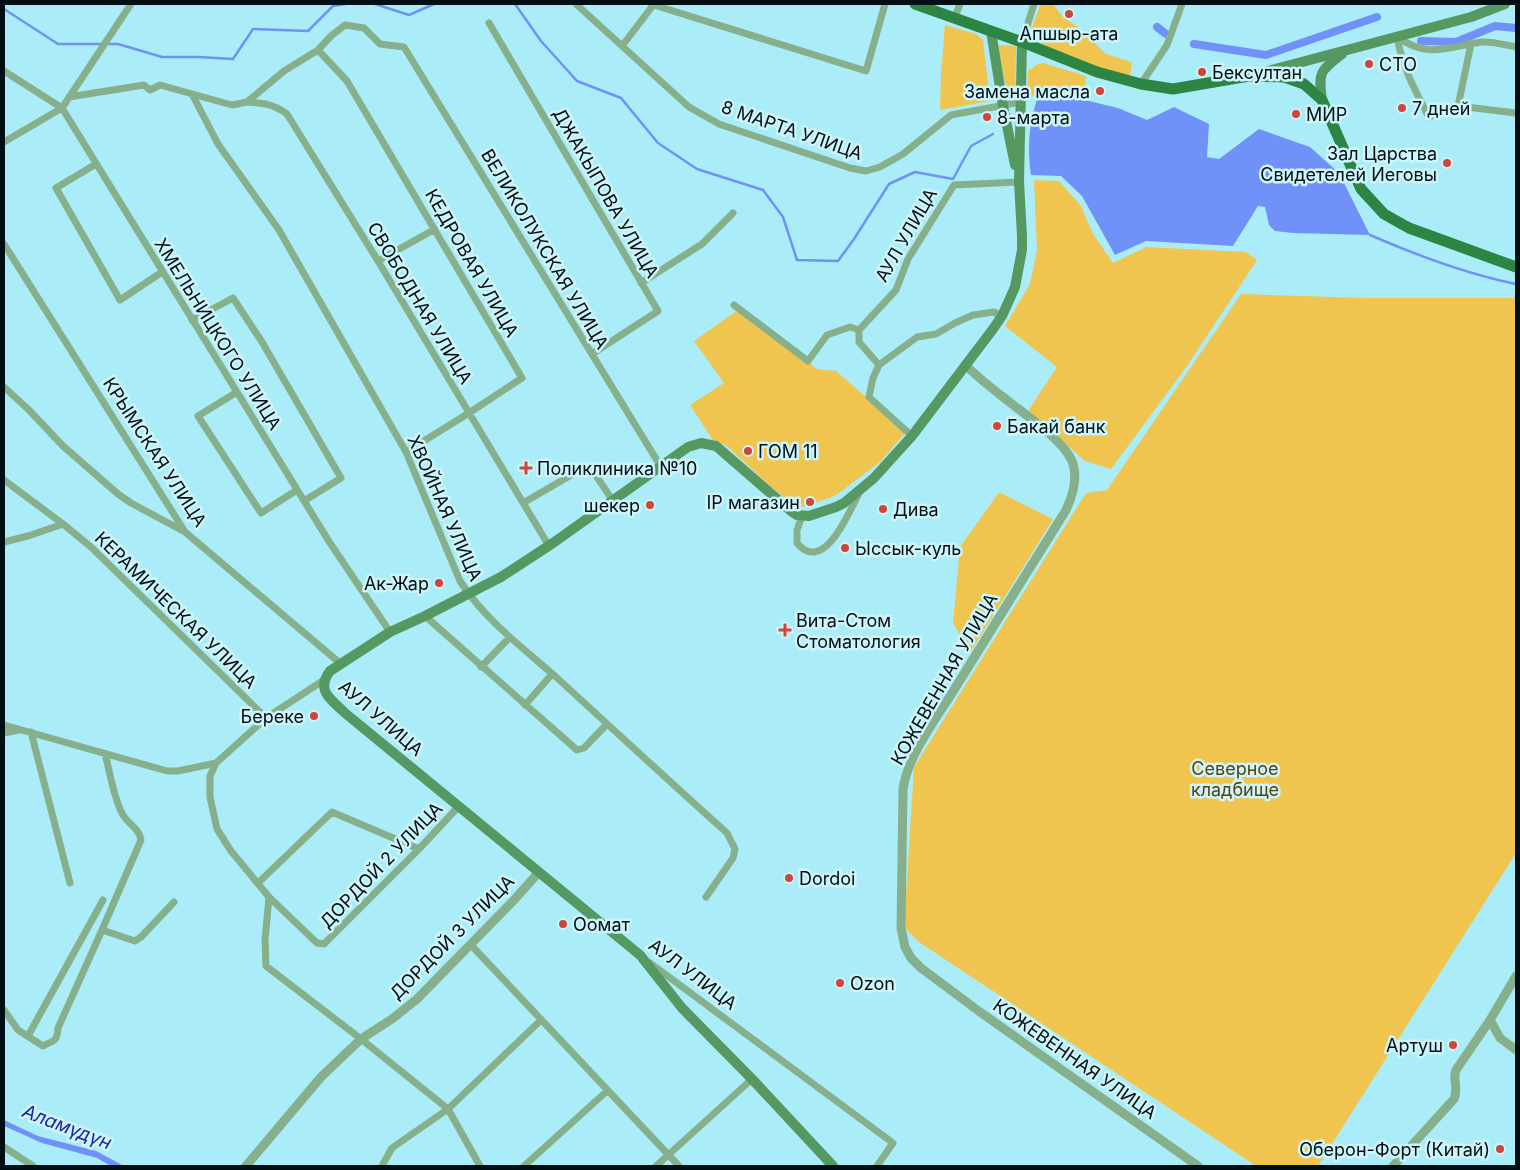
<svg xmlns="http://www.w3.org/2000/svg" width="1520" height="1170" font-family="Inter,sans-serif">
<style>
.green{fill:#f0c54f}
.water{fill:#7092f8}
.lines{fill:none;stroke-linecap:round;stroke-linejoin:round}
.stream{stroke:#7092f8;stroke-width:2.5}
.canal{stroke:#7092f8;stroke-width:8}
.minor{stroke:#86b08b;stroke-width:7}
.tertiary{stroke:#86b08b;stroke-width:9}
.secondary{stroke:#569861;stroke-width:10}
.primary{stroke:#2c8542;stroke-width:11}
.poi-dot{fill:#d14439;stroke:#cef5fc;stroke-width:2}
.labels{text-anchor:middle;dominant-baseline:central;stroke-width:5;stroke-linejoin:round;paint-order:stroke}
.poi-label{font-size:18px;fill:#000f13;stroke:#cef5fc;text-anchor:start}
.street-label{font-size:18px;fill:#000f13;stroke:#cef5fc}
.park-label{font-size:18px;fill:#56430b;stroke:#cef5fc}
.water-label{font-size:19px;font-style:italic;fill:#1a299d;stroke:#cef5fc}
</style>
<rect width="100%" height="100%" fill="#aaedf8"/>
<path class="green" d="M 1041,4 L 1053,4 L 1064,18 L 1078,27 L 1106,54 L 1132,62 L 1130,76 L 1094,68 L 1028,37 Z
M 945,25 L 976,34 L 983,40 L 990,101 L 940,110 L 941,73 Z
M 998,45 L 1016,46 L 1015,97 L 1010,100 L 1008,98 Z
M 1043,63 L 1086,76 L 1085,95 L 1027,96 L 1028,71 L 1036,65 Z
M 1034,180 L 1059,181 L 1081,206 L 1093,234 L 1113,263 L 1146,247 L 1246,252 L 1257,260 L 1187,366 L 1111,469 L 1085,461 L 1028,411 L 1057,367 L 1005,326 L 1030,284 L 1037,250 Z
M 1241,294 L 1366,298 L 1516,298 L 1516,853 L 1318,1166 L 1256,1166 L 919,942 L 904,927 L 914,767 L 1086,493 L 1107,490 Z
M 738,310 L 817,369 L 836,371 L 906,432 L 880,462 L 839,493 L 832,497 L 802,507 L 791,502 L 771,487 L 727,446 L 712,439 L 690,405 L 724,383 L 694,341 Z
M 999,492 L 1053,519 L 970,653 L 953,623 L 960,547 Z"/>
<path class="water" d="M 1037,99 L 1081,99 L 1118,108 L 1147,120 L 1174,107 L 1209,124 L 1207,157 L 1219,159 L 1259,129 L 1310,147 L 1339,173 L 1370,235 L 1293,233 L 1275,231 L 1269,225 L 1265,207 L 1258,206 L 1233,246 L 1146,241 L 1115,255 L 1082,196 L 1061,176 L 1031,175 C 1027,148 1029,125 1037,99 Z
M 4,1120 L 38,1136 L 96,1151 L 124,1166 L 111,1166 L 97,1158 L 42,1143 L 4,1126 Z"/>
<g class="lines">
<path class="stream" d="M 375,4 L 409,15 L 434,4
M 515,4 L 541,41 L 577,81 L 621,98 L 658,143 L 697,169 L 763,190 L 783,217 L 797,260 L 838,261 L 854,239 L 889,184 L 915,172 L 953,179 L 971,146 L 993,134
M 4,9 L 58,44 L 118,44 L 162,57 L 199,57 L 233,59 L 253,29 L 308,31 L 333,6 L 346,4
M 1370,235 C 1416,255 1467,274 1516,284"/>
<path class="canal" d="M 1157,27 L 1166,34
M 1421,41 L 1456,42 L 1495,26 L 1516,28
M 1194,44 L 1266,55 L 1377,17"/>
<path class="minor" d="M 576,4 L 689,107 L 719,124 L 850,168 L 866,171 L 880,167 L 903,154 L 951,115 L 1021,102
M 654,5 L 866,71 L 885,4
M 955,17 L 960,4
M 489,23 L 658,311 L 592,354
M 1397,37 C 1402,66 1415,91 1429,117 L 1458,106 L 1516,113
M 1397,37 C 1429,59 1447,47 1481,42 C 1492,41 1505,45 1516,47
M 1022,42 L 1034,4
M 622,46 L 654,4
M 318,50 L 347,81 L 522,378 L 469,413 L 406,452
M 4,71 L 62,108 L 330,543 L 390,632
M 1141,84 L 1167,45 L 1182,4
M 192,94 L 218,144 L 279,230 L 406,452 L 460,581 C 485,620 522,647 556,677 C 613,729 670,782 727,833 L 735,849 L 733,858 L 706,897
M 69,97 L 144,85 L 150,90 L 160,85 L 232,105 L 247,102 L 284,71 L 318,50 L 331,36 L 345,25 L 364,28 L 380,44 L 404,47 L 661,467
M 247,102 C 263,103 274,104 287,114 L 378,261 L 549,546
M 1458,106 L 1471,44
M 4,142 L 62,108 L 131,4
M 96,164 L 56,188 L 120,300 L 162,272
M 4,244 L 185,532 L 341,664
M 378,261 L 435,229
M 641,283 L 702,244 L 733,213
M 734,305 L 808,361 L 827,335 L 850,327 L 859,330
M 192,320 L 233,298 L 262,342 L 341,478 L 304,501
M 879,365 L 917,337 L 936,334 L 955,323 L 973,315 L 994,312 L 1002,316
M 4,387 L 29,410 L 63,446 L 118,494 L 131,503 L 185,532
M 237,392 L 198,416 L 261,513 L 297,490
M 912,436 L 869,397 L 873,378 L 879,365 L 859,342 L 859,330 L 896,290 L 908,259 L 954,185 L 1019,182
M 4,480 L 63,524 L 91,547 L 266,718
M 523,503 L 585,467 L 591,468 L 613,501
M 802,516 L 797,530 L 797,543 C 824,576 850,510 859,493
M 4,542 L 28,536 L 63,524
M 425,616 L 577,750 L 584,748 L 607,724
M 481,667 L 509,638
M 525,705 L 552,674
M 4,725 L 167,771 L 178,771 L 216,763 L 266,718 L 324,680
M 31,732 L 70,883
M 4,733 L 19,730
M 216,763 L 210,776 L 210,797 L 217,829 L 231,851 L 269,897 L 265,940 L 266,966 L 361,1039 L 448,1109 L 480,1166
M 258,883 L 332,812 L 419,849
M 269,897 L 317,943 L 324,944 L 419,849 L 459,806
M 102,930 L 141,840 C 139,828 129,825 123,815 C 114,800 110,772 105,754
M 471,945 L 679,1166
M 650,963 L 893,1143 L 877,1166
M 4,1010 L 18,1030 L 43,1046 C 54,1040 57,1042 58,1028 L 102,930 L 135,941 L 141,937 L 174,902
M 28,1036 L 103,900
M 4,1147 L 33,1166
M 383,1164 L 392,1148 L 448,1109 L 541,1020
M 524,1166 L 607,1091
M 656,1166 L 752,1079"/>
<path class="tertiary" d="M 965,365 C 976,375 986,384 998,393 C 1017,409 1062,438 1072,461 C 1078,476 1073,495 1066,510 C 1030,568 993,627 957,685 C 939,715 908,754 903,789 L 901,928 L 905,947 L 911,958 L 921,968 L 980,1012 L 1198,1166
M 1490,1020 L 1500,1038 L 1516,1050
M 246,1166 L 321,1077 L 361,1039 L 392,1019 L 417,999 L 514,900 L 539,872
M 1393,1166 L 1454,1099 C 1459,1087 1452,1081 1456,1070 L 1490,1020 L 1516,976"/>
<path class="secondary" d="M 991,31 L 1003,106 L 1015,165
M 1257,74 L 1471,17 L 1505,4
M 1322,100 C 1318,72 1320,71 1342,54
M 833,1166 L 752,1079 L 682,1008 L 640,955 L 345,713 C 332,700 315,691 330,671 L 390,632 L 425,616 L 501,577 L 553,543 L 688,447 L 701,443 L 716,446 L 791,511 L 797,515 L 809,516 L 836,507 L 844,503 L 874,478 L 912,436 L 993,329 L 1002,316 L 1015,287 L 1022,250 L 1022,236 L 1019,182 L 1022,42"/>
<path class="primary" d="M 915,4 L 1022,42 L 1097,72 L 1141,84 L 1173,89 L 1249,76 L 1284,77 L 1304,84 L 1322,100 L 1361,189 L 1384,214 L 1409,228 L 1516,267"/>
</g>
<g class="poi-dot">
<circle cx="1069" cy="14" r="5"/>
<circle cx="1369" cy="64" r="5"/>
<circle cx="1202" cy="72" r="5"/>
<circle cx="1100" cy="91" r="5"/>
<circle cx="1402" cy="108" r="5"/>
<circle cx="1296" cy="114" r="5"/>
<circle cx="987" cy="117" r="5"/>
<circle cx="1447" cy="163" r="5"/>
<circle cx="997" cy="426" r="5"/>
<circle cx="748" cy="451" r="5"/>
<path d="M523.5 460.5h5v5h5v5h-5v5h-5v-5h-5v-5h5z"/>
<circle cx="810" cy="502" r="5"/>
<circle cx="650" cy="505" r="5"/>
<circle cx="883" cy="509" r="5"/>
<circle cx="845" cy="548" r="5"/>
<circle cx="439" cy="583" r="5"/>
<path d="M782.5 622.5h5v5h5v5h-5v5h-5v-5h-5v-5h5z"/>
<circle cx="314" cy="716" r="5"/>
<circle cx="789" cy="878" r="5"/>
<circle cx="563" cy="924" r="5"/>
<circle cx="840" cy="983" r="5"/>
<circle cx="1453" cy="1045" r="5"/>
<circle cx="1500" cy="1149" r="5"/>
</g>
<g class="labels">
<g class="poi-label">
<text x="1069" y="33" text-anchor="middle">Апшыр-ата</text>
<text x="1379" y="64">СТО</text>
<text x="1212" y="72">Бексултан</text>
<text x="1090" y="91" text-anchor="end">Замена масла</text>
<text x="1412" y="108">7 дней</text>
<text x="1306" y="114">МИР</text>
<text x="997" y="117">8-марта</text>
<text x="1437" y="153" text-anchor="end">Зал Царства<tspan x="1437" dy="21">Свидетелей Иеговы</tspan></text>
<text x="1007" y="426">Бакай банк</text>
<text x="758" y="451">ГОМ 11</text>
<text x="537" y="468">Поликлиника №10</text>
<text x="800" y="502" text-anchor="end">IP магазин</text>
<text x="640" y="505" text-anchor="end">шекер</text>
<text x="893" y="509">Дива</text>
<text x="855" y="548">Ыссык-куль</text>
<text x="429" y="583" text-anchor="end">Ак-Жар</text>
<text x="796" y="620">Вита-Стом<tspan x="796" dy="21">Стоматология</tspan></text>
<text x="304" y="716" text-anchor="end">Береке</text>
<text x="799" y="878">Dordoi</text>
<text x="573" y="924">Оомат</text>
<text x="850" y="983">Ozon</text>
<text x="1443" y="1045" text-anchor="end">Артуш</text>
<text x="1490" y="1149" text-anchor="end">Оберон-Форт (Китай)</text>
</g>
<g class="street-label">
<text transform="translate(792 130) rotate(19)">8 МАРТА УЛИЦА</text>
<text transform="translate(606 193) rotate(60)">ДЖАКЫПОВА УЛИЦА</text>
<text transform="translate(906 235) rotate(-60)">АУЛ УЛИЦА</text>
<text transform="translate(545 249) rotate(59)">ВЕЛИКОЛУКСКАЯ УЛИЦА</text>
<text transform="translate(472 263) rotate(60)">КЕДРОВАЯ УЛИЦА</text>
<text transform="translate(420 303) rotate(59)">СВОБОДНАЯ УЛИЦА</text>
<text transform="translate(218 334) rotate(58)">ХМЕЛЬНИЦКОГО УЛИЦА</text>
<text transform="translate(155 452) rotate(57)">КРЫМСКАЯ УЛИЦА</text>
<text transform="translate(445 508) rotate(66)">ХВОЙНАЯ УЛИЦА</text>
<text transform="translate(176 610) rotate(44)">КЕРАМИЧЕСКАЯ УЛИЦА</text>
<text transform="translate(944 679) rotate(-60)">КОЖЕВЕННАЯ УЛИЦА</text>
<text transform="translate(381 718) rotate(41)">АУЛ УЛИЦА</text>
<text transform="translate(381 865) rotate(-46)">ДОРДОЙ 2 УЛИЦА</text>
<text transform="translate(452 937) rotate(-45)">ДОРДОЙ 3 УЛИЦА</text>
<text transform="translate(693 974) rotate(37)">АУЛ УЛИЦА</text>
<text transform="translate(1075 1059) rotate(35)">КОЖЕВЕННАЯ УЛИЦА</text>
</g>
<g class="park-label">
<text x="1235" y="768">Северное<tspan x="1235" dy="21">кладбище</tspan></text>
</g>
<g class="water-label">
<text transform="translate(67 1127) rotate(21)">Аламүдүн</text>
</g>
</g>
<rect width="1520" height="1170" fill="none" stroke="#000f13" stroke-width="10"/>
</svg>
